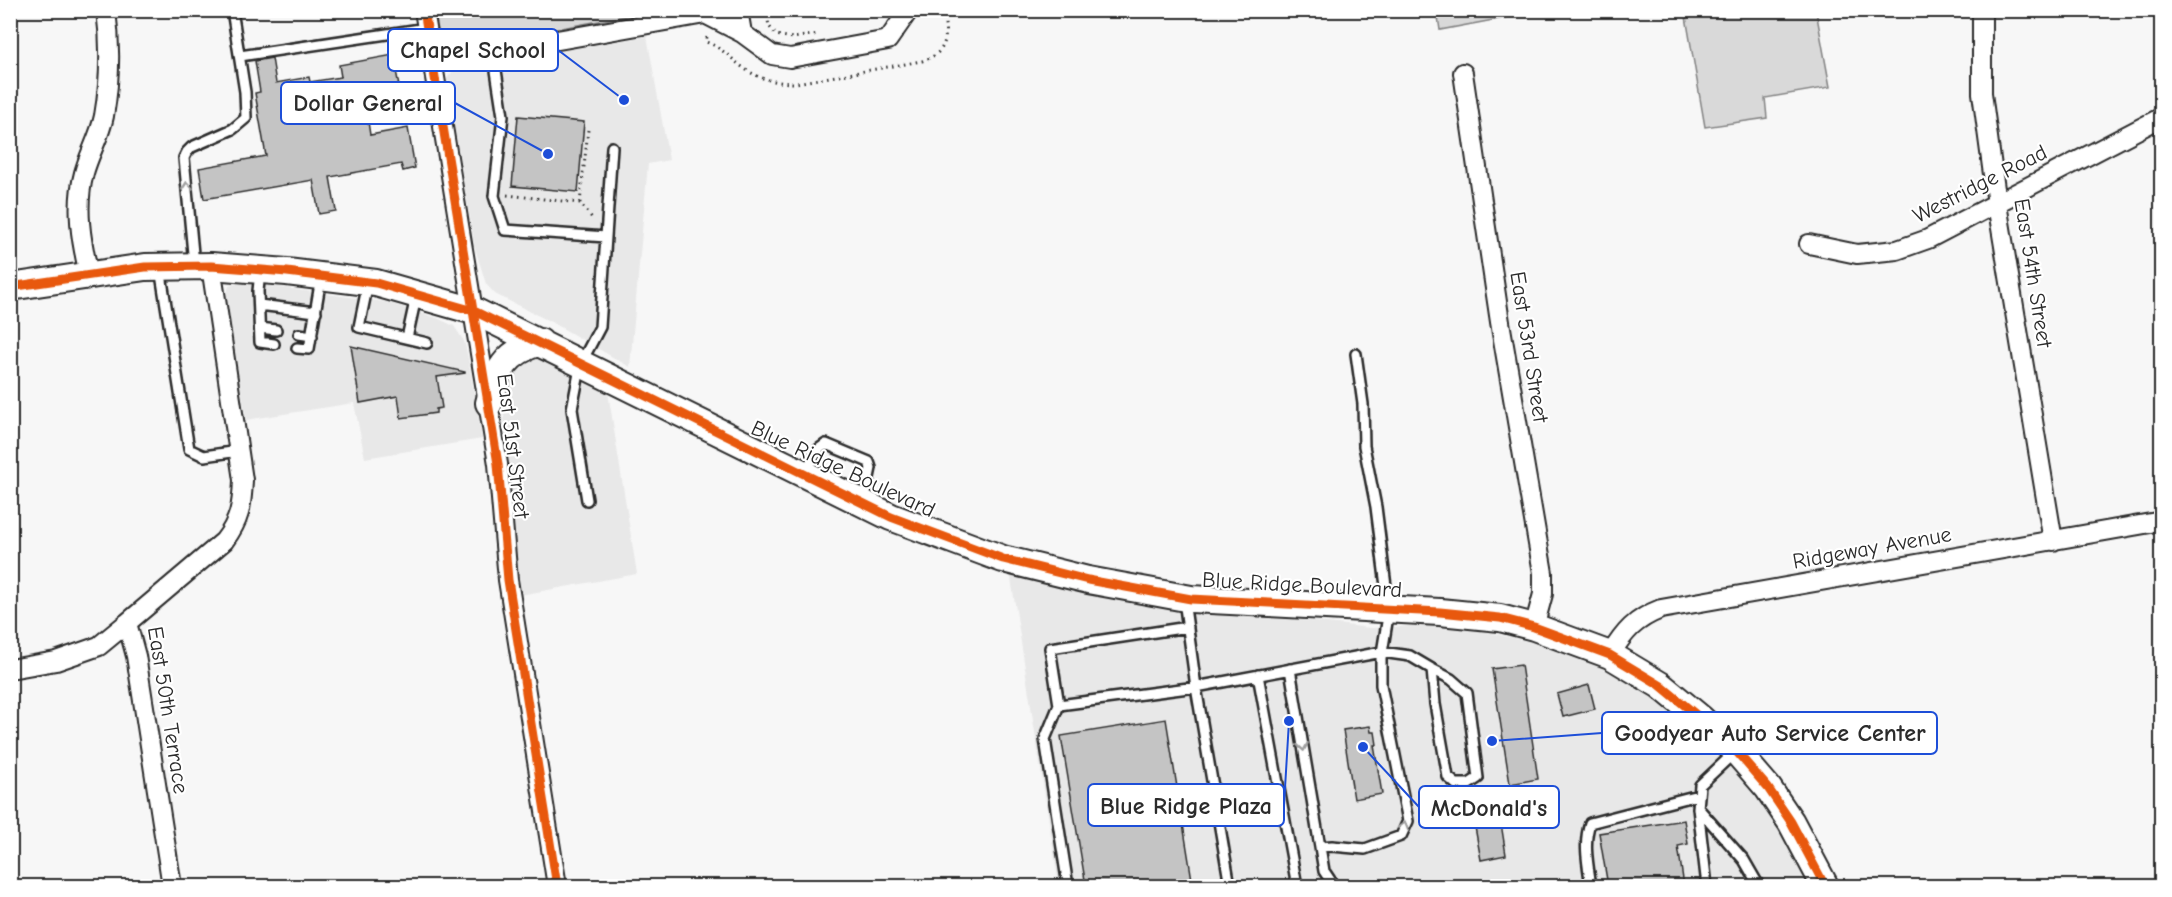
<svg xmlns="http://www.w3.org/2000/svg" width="2172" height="897" font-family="'Comic Neue',sans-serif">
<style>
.built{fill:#e8e8e8}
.green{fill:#d9d9d9;stroke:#828282;stroke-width:1.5}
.building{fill:#c4c4c4;stroke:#2b2b2b;stroke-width:1.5}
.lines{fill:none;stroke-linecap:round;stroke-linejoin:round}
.lane-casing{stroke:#2b2b2b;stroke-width:14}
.street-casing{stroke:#2b2b2b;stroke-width:22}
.secondary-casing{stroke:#2b2b2b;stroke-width:30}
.path{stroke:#2b2b2b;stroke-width:3;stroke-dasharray:1.5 4.5;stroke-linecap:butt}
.lane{stroke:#fff;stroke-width:9}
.street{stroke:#fff;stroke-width:18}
.secondary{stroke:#fff;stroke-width:26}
.cycleway-casing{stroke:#fff;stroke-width:13}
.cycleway{stroke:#e8590c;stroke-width:9}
.oneway{stroke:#a0a0a0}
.labels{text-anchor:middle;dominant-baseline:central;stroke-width:4.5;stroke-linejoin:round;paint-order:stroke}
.street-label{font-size:22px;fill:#2b2b2b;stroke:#fff}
.leader{fill:none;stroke:#1d4ed8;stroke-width:2}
.callout-dot{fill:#1d4ed8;stroke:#fff;stroke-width:2}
.callout{fill:#fff;stroke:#1d4ed8;stroke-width:2}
.callout-label{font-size:24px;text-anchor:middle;font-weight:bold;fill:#2b2b2b}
</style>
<rect width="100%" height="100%" fill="#f7f7f7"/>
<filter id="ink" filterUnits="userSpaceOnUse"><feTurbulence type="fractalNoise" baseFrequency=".0167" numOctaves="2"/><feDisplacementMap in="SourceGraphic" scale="12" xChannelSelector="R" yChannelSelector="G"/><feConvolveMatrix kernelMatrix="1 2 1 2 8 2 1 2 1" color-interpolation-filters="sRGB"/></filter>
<g filter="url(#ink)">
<path class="built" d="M 647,36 L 669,160 L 648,164 L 630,367 L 555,324 L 495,294 L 486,284 L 475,248 L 447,84 L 447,79 L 453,71 L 466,66 Z
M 248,283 L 386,302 L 437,318 L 454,326 L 464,341 L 468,357 L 482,439 L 365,458 L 354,403 L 246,420 L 226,296 L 229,286 L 234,284 Z
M 535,357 L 547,359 L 608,392 L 637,574 L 520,595 L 513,549 L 506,436 L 502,399 L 508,370 L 522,361 Z
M 1010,572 L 1060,588 L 1119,599 L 1371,628 L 1431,625 L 1483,631 L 1531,642 L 1566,653 L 1602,668 L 1644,691 L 1698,732 L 1744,779 L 1776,824 L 1811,886 L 1059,886 Z"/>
<path class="green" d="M 641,10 L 642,13 L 454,48 L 447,47 L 440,40 L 434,11 Z
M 1437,10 L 1541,10 L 1541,11 L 1440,30 Z
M 1685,11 L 1816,11 L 1830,87 L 1765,98 L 1767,118 L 1705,127 Z"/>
<path class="building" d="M 393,55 L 402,102 L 366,108 L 370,135 L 408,128 L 415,168 L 403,171 L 401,164 L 330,177 L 336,211 L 319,214 L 313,180 L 204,199 L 199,168 L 266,156 L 255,93 L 260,92 L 255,61 L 272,58 L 276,83 L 309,77 L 310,82 L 341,77 L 339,65 Z
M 518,116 L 584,122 L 578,192 L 512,186 Z
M 351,346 L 465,372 L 465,373 L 437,377 L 442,408 L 436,409 L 436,413 L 401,418 L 398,396 L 360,403 Z
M 1521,665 L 1538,779 L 1510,784 L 1492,669 Z
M 1589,685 L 1595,709 L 1563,717 L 1557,694 Z
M 1166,719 L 1193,886 L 1086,886 L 1061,736 Z
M 1370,726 L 1371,732 L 1375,732 L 1377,745 L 1374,745 L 1382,794 L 1354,799 L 1343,730 Z
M 1499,811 L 1506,855 L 1481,860 L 1473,816 Z
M 1684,820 L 1688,844 L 1678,846 L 1684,886 L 1608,886 L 1599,833 Z"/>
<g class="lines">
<defs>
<path id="lane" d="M 493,51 L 503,116 L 494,196 L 505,230 L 606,237
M 240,56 L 427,28
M 194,264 L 184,158 L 187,152 L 192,147 L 233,129 L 246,118 L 245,92 L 232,10
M 160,268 L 189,449 L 204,456 L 239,451
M 260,272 L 258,291 L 260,342 L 274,344
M 368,283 L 359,327 L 427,343
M 259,305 L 316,312
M 260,328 L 276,330
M 299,334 L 312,336
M 407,338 L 416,297
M 297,348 L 309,349 L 321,278
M 805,471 L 819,449 L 826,444 L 869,462 L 871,468 L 864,501
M 587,500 L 572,409 L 581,363 L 600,327 L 612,147
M 1184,600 L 1196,687 L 1230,886
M 1188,627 L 1050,648 L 1059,705 L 1196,687 L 1382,652 L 1410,656 L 1432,669 L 1435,704 L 1448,777 L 1456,784 L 1469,784 L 1478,778 L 1467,693 L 1451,679 L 1432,669
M 1290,669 L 1320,847 L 1332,846 L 1365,849 L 1401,836 L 1408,821 L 1381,685 L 1381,659 L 1389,610 L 1376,507 L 1364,446 L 1363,404 L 1356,354
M 1258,675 L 1297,886
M 1059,705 L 1045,739 L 1068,886
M 1698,808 L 1744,860 L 1759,886
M 1320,847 L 1324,871 L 1334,886
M 1591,886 C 1588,865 1583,843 1590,823 L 1698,795
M 1707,886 L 1698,808 L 1700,785 L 1735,752"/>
<path id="street" d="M 424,10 L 498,464 L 508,580 L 557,886
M 738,10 L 742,33
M 1982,10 L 1982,93 L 1997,204 L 2053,541
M 433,62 L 705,14 L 742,33 L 772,55 L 790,58 L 888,40 L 909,10
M 1463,73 L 1500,322 L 1543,573 L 1543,594 L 1534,627
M 1809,244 L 1857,254 L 1897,250 L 1928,239 L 2162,117
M 89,274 C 81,241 75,206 84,173 C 89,154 100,136 104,116 C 110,81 111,46 106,10
M 1610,655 C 1624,632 1635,619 1661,609 L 2162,521
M 10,669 L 56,661 L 99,646 L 127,623
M 172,886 L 136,656 L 127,623 L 224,541 C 240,520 242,506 243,480 L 211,266"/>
<path id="secondary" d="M 10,287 L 145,267 L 211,266 L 287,272 L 376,283 L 474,311 L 891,517 L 1003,559 L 1088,580 L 1191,599 L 1440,612 L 1500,618 L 1534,627 L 1610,655 L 1660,685 L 1700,718 L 1736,751 L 1768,788 L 1791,822 L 1825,886
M 489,403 C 498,370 504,353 540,342"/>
</defs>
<use href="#lane" class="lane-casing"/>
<use href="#street" class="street-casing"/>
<use href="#secondary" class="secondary-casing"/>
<path class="path" d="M 766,10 L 769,26 L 776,35 L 793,38 L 818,34
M 707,37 L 706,42 C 723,48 731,59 745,69 C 761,80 778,83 796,83 L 922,61 C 950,52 947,35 943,10
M 588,130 L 580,203 L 592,218
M 507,195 L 580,203"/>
<use href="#lane" class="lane"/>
<use href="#street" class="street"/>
<use href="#secondary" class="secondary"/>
<defs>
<path id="cycleway" d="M 424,10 L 498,464 L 508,580 L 557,886
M 10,287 L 145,267 L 211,266 L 287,272 L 376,283 L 474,311 L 891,517 L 1003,559 L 1088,580 L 1191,599 L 1440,612 L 1500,618 L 1534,627 L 1610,655 L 1660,685 L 1700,718 L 1736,751 L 1768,788 L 1791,822 L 1825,886"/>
</defs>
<use href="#cycleway" class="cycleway-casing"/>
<use href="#cycleway" class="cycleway"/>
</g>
<defs><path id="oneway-chevron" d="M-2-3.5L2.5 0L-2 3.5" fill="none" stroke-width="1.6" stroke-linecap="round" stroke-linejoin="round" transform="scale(1.5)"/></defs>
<g class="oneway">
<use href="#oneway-chevron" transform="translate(187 186) rotate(-95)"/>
<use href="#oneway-chevron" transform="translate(1303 747) rotate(80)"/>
<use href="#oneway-chevron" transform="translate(1404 826) rotate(-74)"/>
</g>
</g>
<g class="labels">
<g class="street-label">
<text transform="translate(1980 184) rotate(-27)">Westridge Road</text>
<text transform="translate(2033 273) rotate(81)">East 54th Street</text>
<text transform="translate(1529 347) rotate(81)">East 53rd Street</text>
<text transform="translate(513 446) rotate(83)">East 51st Street</text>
<text transform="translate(843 469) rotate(25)">Blue Ridge Boulevard</text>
<text transform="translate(1872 548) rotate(-10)">Ridgeway Avenue</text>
<text transform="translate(1302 585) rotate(3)">Blue Ridge Boulevard</text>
<text transform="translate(168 710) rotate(81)">East 50th Terrace</text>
</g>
</g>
<path class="leader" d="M624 100L558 50M548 154L455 103M1492 741L1602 733M1289 721L1284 805M1363 747L1419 807"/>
<g class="callout-dot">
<circle cx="624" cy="100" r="6"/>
<circle cx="548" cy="154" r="6"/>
<circle cx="1492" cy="741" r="6"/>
<circle cx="1289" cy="721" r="6"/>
<circle cx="1363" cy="747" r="6"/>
</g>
<g class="callout">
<rect x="388" y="29" width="170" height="42" rx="6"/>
<rect x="281" y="82" width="174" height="42" rx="6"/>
<rect x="1602" y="712" width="335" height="42" rx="6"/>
<rect x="1088" y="784" width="196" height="42" rx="6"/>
<rect x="1419" y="786" width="140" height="42" rx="6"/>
</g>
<g class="callout-label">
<text x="473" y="58">Chapel School</text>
<text x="368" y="111">Dollar General</text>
<text x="1770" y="741">Goodyear Auto Service Center</text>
<text x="1186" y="814">Blue Ridge Plaza</text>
<text x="1489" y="816">McDonald's</text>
</g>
<rect width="2172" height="897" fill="none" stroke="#fff" stroke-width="36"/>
<rect x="18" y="18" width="2136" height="861" fill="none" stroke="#2b2b2b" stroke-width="2" filter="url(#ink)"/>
</svg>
